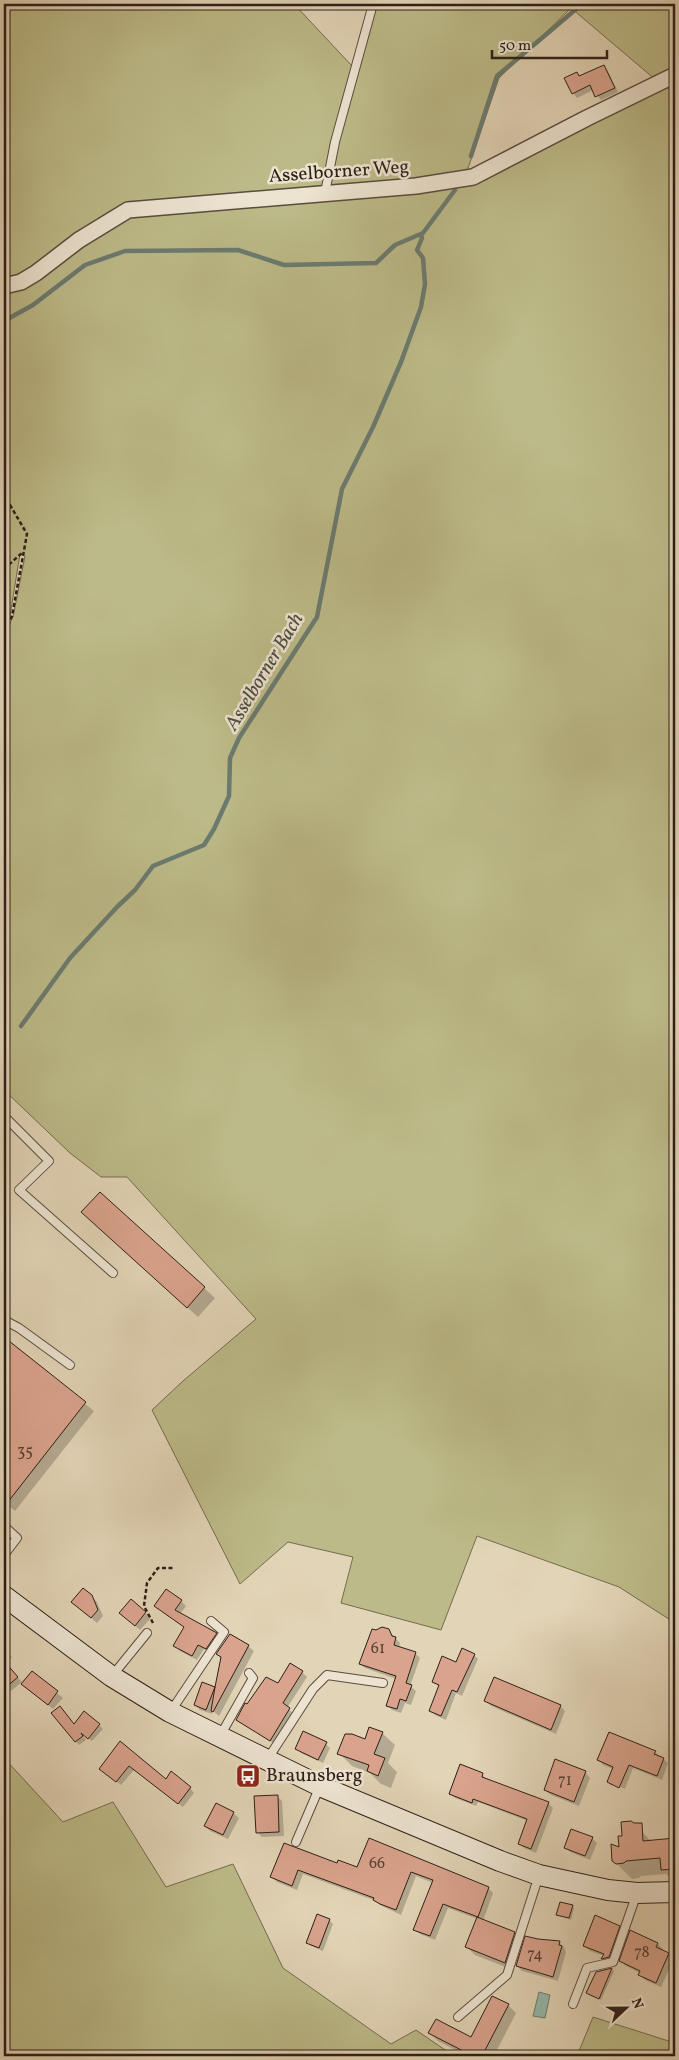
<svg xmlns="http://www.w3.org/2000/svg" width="679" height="2060" font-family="Vollkorn,serif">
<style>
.green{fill:#bcba88;stroke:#746c50}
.water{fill:#95b8ab;stroke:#6b7b70}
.shadow{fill:#0003}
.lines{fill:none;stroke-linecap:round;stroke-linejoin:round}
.stream{stroke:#6b7b70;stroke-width:4.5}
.building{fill:#daa38d;stroke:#2d1f17}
.service-casing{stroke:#5a4c3f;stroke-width:10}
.minor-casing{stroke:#5a4c3f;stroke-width:18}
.secondary-casing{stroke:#2d1f17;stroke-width:22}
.path{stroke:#2d1f17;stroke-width:2.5;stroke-dasharray:4 2.5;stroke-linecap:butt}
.service{stroke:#ece3d0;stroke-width:8}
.minor{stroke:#ece3d0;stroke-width:15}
.secondary{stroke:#ece3d0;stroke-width:20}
.labels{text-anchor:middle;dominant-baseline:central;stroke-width:5;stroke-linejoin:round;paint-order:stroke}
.number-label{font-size:16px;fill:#584034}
.street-label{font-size:19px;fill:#2d1f17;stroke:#ece3d0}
.poi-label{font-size:19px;fill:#2d1f17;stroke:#ece3d0;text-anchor:start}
.water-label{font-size:20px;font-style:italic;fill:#4c4d43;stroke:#ece3d0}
</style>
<rect width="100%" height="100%" fill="#e2d4b6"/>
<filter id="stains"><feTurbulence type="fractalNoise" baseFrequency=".004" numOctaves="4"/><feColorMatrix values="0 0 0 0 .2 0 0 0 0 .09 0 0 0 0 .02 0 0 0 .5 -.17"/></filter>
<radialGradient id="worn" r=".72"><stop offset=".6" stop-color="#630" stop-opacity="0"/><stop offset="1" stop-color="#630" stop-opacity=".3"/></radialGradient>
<path class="green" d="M 4,4 L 294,4 L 353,67 L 323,190 L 152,203 L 4,282 Z
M 376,4 L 675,4 L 675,73 L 657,81 L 571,8 L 499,78 L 466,174 L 328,189 L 337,143 Z
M 666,87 L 675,93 L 675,1623 L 619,1587 L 477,1536 L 441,1630 L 341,1603 L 353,1557 L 288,1542 L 240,1584 L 152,1410 L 183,1381 L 256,1319 L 127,1177 L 101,1177 L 70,1153 L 4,1090 L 4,635 L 13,617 L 25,556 L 20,554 L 10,616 L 4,628 L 4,287 L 129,213 L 449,186 Z
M 4,1758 L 63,1822 L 113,1802 L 166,1887 L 233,1864 L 283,1968 L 391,2044 L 416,2030 L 454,2056 L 4,2056 Z
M 593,2017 L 675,2043 L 675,2056 L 577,2056 Z"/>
<path class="water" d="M 539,1992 L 550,1995 L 545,2018 L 533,2016 Z"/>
<path class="shadow" d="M 604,66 L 608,71 L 618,92 L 601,100 L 593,90 L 577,98 L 573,93 L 580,77 Z
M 100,1193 L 215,1298 L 198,1317 L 94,1223 Z
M 4,1338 L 94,1411 L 15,1511 L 4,1502 Z
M 91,1596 L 97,1602 L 103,1616 L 97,1623 L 78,1607 Z
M 131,1601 L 151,1618 L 140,1630 L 126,1618 Z
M 181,1601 L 186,1606 L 180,1614 L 216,1634 L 221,1639 L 211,1653 L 204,1649 L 197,1660 L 180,1651 L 175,1646 L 185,1628 L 155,1606 Z
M 388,1630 L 400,1643 L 399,1648 L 415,1653 L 420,1658 L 410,1686 L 416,1691 L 411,1705 L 405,1703 L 401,1713 L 392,1710 L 388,1706 L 396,1679 L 365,1668 L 360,1664 Z
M 248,1646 L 254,1651 L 219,1716 L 213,1711 L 212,1714 L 200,1710 L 195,1705 L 203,1684 L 216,1689 L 222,1659 L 217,1654 Z
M 4,1649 L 12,1657 L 5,1664 L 22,1682 L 11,1691 L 4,1683 Z
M 474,1655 L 478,1659 L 462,1696 L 456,1693 L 446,1720 L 435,1715 L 430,1710 L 440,1687 L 433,1682 L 457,1664 Z
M 32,1672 L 63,1698 L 53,1709 L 28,1689 Z
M 302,1672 L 307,1677 L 287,1708 L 294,1714 L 276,1745 L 237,1719 L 278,1685 Z
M 486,1701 L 560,1706 L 565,1711 L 556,1734 L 491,1706 Z
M 53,1713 L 74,1725 L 99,1725 L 103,1729 L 92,1741 L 81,1733 L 86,1740 L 79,1745 Z
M 382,1733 L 395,1745 L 388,1763 L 397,1772 L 391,1788 L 381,1784 L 370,1773 L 352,1766 L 339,1753 Z
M 121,1743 L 166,1781 L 190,1788 L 194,1793 L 183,1807 L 134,1770 L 121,1785 L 106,1773 Z
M 326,1744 L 330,1748 L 323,1763 L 301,1753 L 297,1748 Z
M 655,1752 L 668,1763 L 662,1780 L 633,1768 L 625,1789 L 612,1783 L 612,1786 L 608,1782 L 613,1769 L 603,1765 L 599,1760 Z
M 585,1772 L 590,1778 L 579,1806 L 551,1795 L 545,1790 Z
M 482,1774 L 486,1780 L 548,1803 L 553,1808 L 536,1853 L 524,1848 L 520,1844 L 528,1821 L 478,1802 L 476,1806 L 455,1798 L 450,1794 Z
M 277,1796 L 282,1801 L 284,1836 L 262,1837 L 257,1832 Z
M 233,1813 L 239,1818 L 228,1839 L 210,1831 L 205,1826 Z
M 638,1828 L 653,1843 L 654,1841 L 675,1839 L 675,1883 L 666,1874 L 641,1876 L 639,1878 L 632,1879 L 613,1860 L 620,1849 Z
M 592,1838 L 597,1843 L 590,1860 L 570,1852 L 565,1847 Z
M 370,1839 L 488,1888 L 493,1893 L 483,1921 L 514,1933 L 522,1941 L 513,1970 L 475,1955 L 467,1947 L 478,1919 L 448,1908 L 435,1940 L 420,1934 L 415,1929 L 433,1883 L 416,1876 L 401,1915 L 380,1905 L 376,1901 L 303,1874 L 297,1890 L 277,1882 L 272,1877 L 285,1844 L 338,1865 L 358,1869 Z
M 572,1906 L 574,1908 L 571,1920 L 558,1915 Z
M 329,1920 L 333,1924 L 323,1951 L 311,1946 L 307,1942 Z
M 619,1927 L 624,1932 L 608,1964 L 603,1959 L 604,1956 L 590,1951 L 584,1945 Z
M 538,1940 L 559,1942 L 564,1947 L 566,1952 L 558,1981 L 522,1971 L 517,1966 Z
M 658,1944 L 663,1949 L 662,1951 L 674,1959 L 661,1987 L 645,1980 L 640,1975 L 640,1973 L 626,1966 L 621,1961 Z
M 612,1969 L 614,1971 L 601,2000 L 590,1995 L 587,1993 L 597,1973 Z
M 508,2005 L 516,2013 L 494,2056 L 467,2056 L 438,2041 L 430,2033 L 472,2039 Z"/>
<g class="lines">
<path class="stream" d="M 471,156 L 497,76 L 582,4
M 4,321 L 33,305 L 85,265 L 125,251 L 238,250 L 284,265 L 376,263 L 395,245 L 423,233 L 455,190
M 21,1026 L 70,958 L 117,907 L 135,890 L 153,866 L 204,845 L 214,829 L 229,796 L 230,758 L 239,738 L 317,617 L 342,489 L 373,427 L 401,362 L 421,307 L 425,284 L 423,258 L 417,250 L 422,238 L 421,234"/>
</g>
<path class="building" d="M 604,65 L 615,88 L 595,97 L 590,85 L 572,94 L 564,78 L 577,72 L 579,76 Z
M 100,1192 L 205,1287 L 187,1308 L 81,1212 Z
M 4,1337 L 86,1402 L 4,1507 Z
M 83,1588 L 92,1595 L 98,1610 L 91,1618 L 71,1602 Z
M 166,1589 L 182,1600 L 175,1610 L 217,1633 L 206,1649 L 198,1645 L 192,1656 L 173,1646 L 184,1627 L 154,1606 Z
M 131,1599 L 146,1612 L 135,1626 L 119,1613 Z
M 382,1627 L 389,1629 L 392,1636 L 396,1637 L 394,1645 L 416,1652 L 406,1683 L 412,1685 L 406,1701 L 400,1699 L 397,1709 L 386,1706 L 396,1676 L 359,1664 L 372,1629 L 376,1630 Z
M 230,1634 L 249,1645 L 213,1712 L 211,1711 L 215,1687 L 206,1710 L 194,1705 L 202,1682 L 215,1687 L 221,1657 L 216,1654 Z
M 462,1648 L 475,1654 L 457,1692 L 452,1690 L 441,1716 L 429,1711 L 439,1685 L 432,1682 L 442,1656 L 456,1662 Z
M 4,1661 L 18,1677 L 4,1689 Z
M 290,1663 L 303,1671 L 283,1703 L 290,1708 L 270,1741 L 236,1720 L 245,1703 L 247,1704 L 266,1677 L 278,1683 Z
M 32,1671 L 58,1691 L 48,1705 L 21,1684 Z
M 494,1677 L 561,1705 L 551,1730 L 484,1701 Z
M 60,1706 L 74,1724 L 84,1711 L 100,1724 L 88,1739 L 81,1733 L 83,1736 L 75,1742 L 51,1713 Z
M 369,1727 L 383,1732 L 374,1754 L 385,1758 L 378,1776 L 367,1771 L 369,1765 L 337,1754 L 345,1734 L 352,1734 L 365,1739 Z
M 303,1731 L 327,1742 L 318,1760 L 295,1749 Z
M 609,1732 L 656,1751 L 654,1754 L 664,1758 L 657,1776 L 629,1765 L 619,1788 L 607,1782 L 613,1767 L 597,1760 Z
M 120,1741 L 166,1779 L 171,1771 L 191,1787 L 178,1804 L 129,1766 L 116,1782 L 99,1769 Z
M 555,1759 L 586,1771 L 574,1802 L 544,1790 Z
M 460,1764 L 483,1773 L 482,1777 L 549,1802 L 531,1849 L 518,1844 L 527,1819 L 473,1799 L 472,1803 L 449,1794 Z
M 278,1795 L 279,1832 L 256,1833 L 254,1796 Z
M 216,1803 L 234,1812 L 223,1835 L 204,1826 Z
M 631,1821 L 634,1823 L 642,1823 L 643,1841 L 675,1838 L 675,1869 L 661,1870 L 660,1858 L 626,1861 L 624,1863 L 616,1864 L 612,1861 L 611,1844 L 619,1847 L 618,1836 L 622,1836 L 621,1822 Z
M 571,1829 L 593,1837 L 585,1856 L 564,1848 Z
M 369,1838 L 489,1887 L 478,1917 L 443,1904 L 430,1936 L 413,1930 L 433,1880 L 411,1872 L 396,1910 L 380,1904 L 373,1900 L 374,1898 L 298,1870 L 292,1886 L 270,1877 L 284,1843 L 337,1863 L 338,1860 L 357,1867 Z
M 560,1902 L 573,1905 L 569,1918 L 556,1915 Z
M 317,1914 L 330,1919 L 319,1948 L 306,1943 Z
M 595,1915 L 620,1926 L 609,1957 L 601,1959 L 604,1954 L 583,1946 Z
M 477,1917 L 515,1932 L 505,1963 L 465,1947 Z
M 630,1930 L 658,1943 L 656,1947 L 669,1953 L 656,1983 L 638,1975 L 640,1971 L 619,1961 Z
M 525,1936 L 538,1939 L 560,1941 L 559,1945 L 562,1946 L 553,1977 L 516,1966 Z
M 612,1968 L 599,1999 L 586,1993 L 596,1972 Z
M 492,1996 L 509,2004 L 482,2056 L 473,2056 L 428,2033 L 436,2019 L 471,2037 Z"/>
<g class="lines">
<defs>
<path id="service" d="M 325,193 L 335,142 L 373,4
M 4,1116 L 49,1161 L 19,1190 L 113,1273
M 4,1320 L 19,1328 L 70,1365
M 4,1526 L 17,1538 L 4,1555
M 112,1676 L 147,1633
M 171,1711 L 224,1632 L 211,1621
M 220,1736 L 253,1678 L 249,1673
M 267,1760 L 313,1689 L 327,1675 L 383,1683
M 296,1842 L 320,1786
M 573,2004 L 587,1968 L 613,1962 L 637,1893
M 458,2017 L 507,1975 L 539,1875"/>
<path id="minor" d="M 4,286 L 21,282 L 36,273 L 79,240 L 128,210 L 416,186 L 473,177 L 587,118 L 675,75"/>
<path id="secondary" d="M 4,1596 L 111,1676 L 170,1712 L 320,1786 L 500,1861 L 539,1875 L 608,1890 L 637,1893 L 675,1892"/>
</defs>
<use href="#service" class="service-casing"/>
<use href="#minor" class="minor-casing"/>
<use href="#secondary" class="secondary-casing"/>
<path class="path" d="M 4,502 L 10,505 L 27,534 L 12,616 L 4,632
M 4,569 L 23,552
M 153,1623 L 144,1606 L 147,1583 L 158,1568 L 174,1568"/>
<use href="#service" class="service"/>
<use href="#minor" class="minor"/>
<use href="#secondary" class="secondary"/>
</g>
<defs>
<symbol id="bus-square" viewBox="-11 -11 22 22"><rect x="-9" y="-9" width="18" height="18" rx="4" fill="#8f2418" stroke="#ece3d0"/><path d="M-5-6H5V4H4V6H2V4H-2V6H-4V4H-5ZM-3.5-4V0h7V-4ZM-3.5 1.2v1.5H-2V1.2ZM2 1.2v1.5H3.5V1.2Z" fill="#fff"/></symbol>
</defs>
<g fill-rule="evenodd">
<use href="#bus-square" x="234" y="1762" width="28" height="28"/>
</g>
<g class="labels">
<g class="number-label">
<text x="25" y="1452">35</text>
<text x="378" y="1649">61</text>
<text x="565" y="1781">71</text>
<text x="377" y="1864">66</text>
<text x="642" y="1953">78</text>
<text x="535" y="1955">74</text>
</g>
<g class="street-label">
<text transform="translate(339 172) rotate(-4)">Asselborner Weg</text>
</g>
<g class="poi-label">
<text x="266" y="1776">Braunsberg</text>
</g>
<g class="water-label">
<text transform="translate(265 672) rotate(-59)">Asselborner Bach</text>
</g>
</g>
<rect width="679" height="2060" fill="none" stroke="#e2d4b6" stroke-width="20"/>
<rect x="5" y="5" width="669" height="2050" fill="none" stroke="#2d1f17" stroke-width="2.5"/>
<rect x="10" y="10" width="659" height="2040" fill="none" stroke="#2d1f17"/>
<g transform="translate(626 2008) rotate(68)" stroke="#ece3d0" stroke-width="4" paint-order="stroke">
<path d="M0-4L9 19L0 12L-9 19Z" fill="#2d1f17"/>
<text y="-8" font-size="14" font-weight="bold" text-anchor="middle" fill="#2d1f17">N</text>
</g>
<path d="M492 50v8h115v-8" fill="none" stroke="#2d1f17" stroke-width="2.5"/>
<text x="499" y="50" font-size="15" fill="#2d1f17" stroke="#ece3d0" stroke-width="4" paint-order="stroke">50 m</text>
<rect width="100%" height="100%" filter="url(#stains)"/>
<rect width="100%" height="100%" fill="url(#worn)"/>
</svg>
